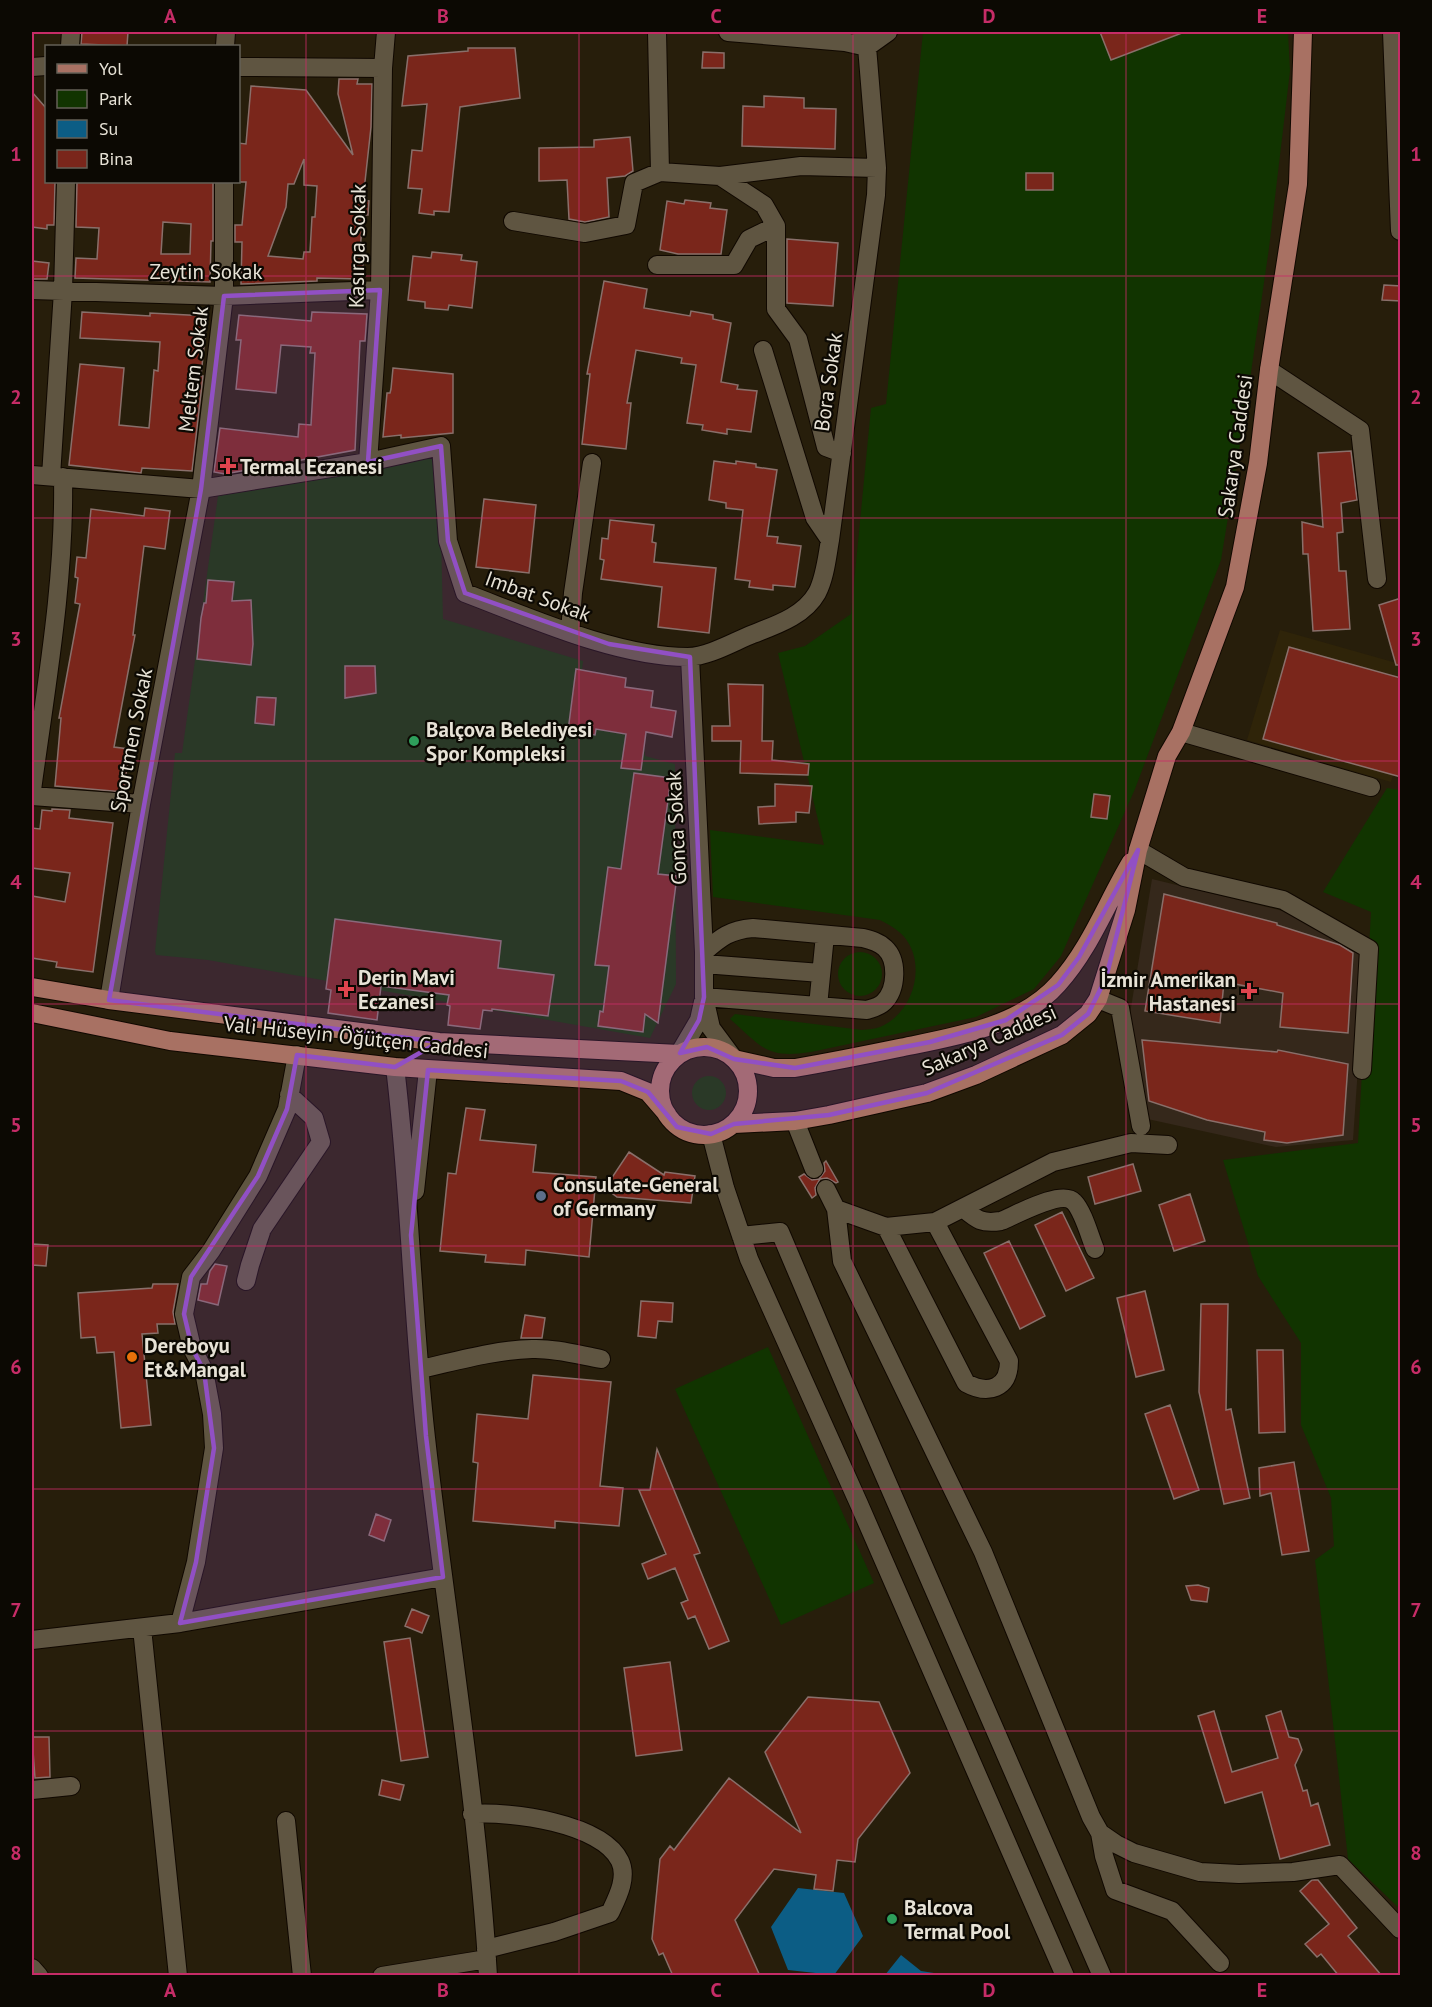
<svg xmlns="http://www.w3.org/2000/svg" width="1432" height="2007" font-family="'PT Sans',sans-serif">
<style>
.built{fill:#2f2409}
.medical{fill:#35281b}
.green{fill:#113400}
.water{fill:#0c5d85}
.building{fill:#7a261b;stroke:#896f6a;stroke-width:1.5;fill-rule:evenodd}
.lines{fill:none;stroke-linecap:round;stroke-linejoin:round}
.minor-casing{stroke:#100800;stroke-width:20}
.major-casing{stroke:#100800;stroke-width:20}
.minor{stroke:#5f5541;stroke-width:18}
.major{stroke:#a87163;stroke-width:18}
.marked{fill:#9150c4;fill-opacity:0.2;stroke:#9150c4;stroke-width:4.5;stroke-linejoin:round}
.grid{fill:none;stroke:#c62c67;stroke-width:1.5;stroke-opacity:0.55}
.health-dot{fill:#e0444e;stroke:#0c0903;stroke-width:2}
.leisure-dot{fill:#2e9e5b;stroke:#0c0903;stroke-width:2}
.service-dot{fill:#5c6f8a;stroke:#0c0903;stroke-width:2}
.food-dot{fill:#e8710a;stroke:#0c0903;stroke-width:2}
.labels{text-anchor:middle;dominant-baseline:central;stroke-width:4.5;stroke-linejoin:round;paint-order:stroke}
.street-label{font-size:21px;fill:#e7e2d6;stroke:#0c0903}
.poi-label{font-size:21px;font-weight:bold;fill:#e7e2d6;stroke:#0c0903;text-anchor:start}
.neatline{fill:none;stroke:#c62c67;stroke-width:2}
.grid-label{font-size:20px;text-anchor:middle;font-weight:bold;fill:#c62c67}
</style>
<rect width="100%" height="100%" fill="#271e0b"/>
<path class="built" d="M 1280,630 L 1400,664 L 1400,751 L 1391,782 L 1247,740 Z"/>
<path class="medical" d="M 1152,879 L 1287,912 L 1366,951 L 1353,1140 L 1276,1147 L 1143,1118 L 1127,1032 Z"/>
<path class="green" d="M 923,32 L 1288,32 L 1290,71 L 1269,248 L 1245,414 L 1221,560 L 1135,789 L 1061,956 L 1034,989 L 976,1017 L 811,1052 C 766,1059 762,1047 730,1019 L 735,1014 L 862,1030 C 868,1029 875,1029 880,1027 C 911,1014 925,972 909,944 C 903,932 891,926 880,920 L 713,897 L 710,830 L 824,845 L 778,653 L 805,646 L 851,614 L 871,408 L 886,404 Z
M 439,453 L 443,619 L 583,661 L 578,711 L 642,726 L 645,756 L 675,764 L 676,984 L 650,1038 L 208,960 L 156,955 L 155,951 L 175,753 L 182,753 L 218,496 Z
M 1387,788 L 1400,790 L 1400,1909 L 1348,1859 L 1315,1560 L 1334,1546 L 1331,1498 L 1301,1425 L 1301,1343 L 1258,1276 L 1223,1160 L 1358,1143 L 1371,912 L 1323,892 Z
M838 974a22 22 0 1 1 44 0a22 22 0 1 1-44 0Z
M692 1093a17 17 0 1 1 34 0a17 17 0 1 1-34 0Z
M 768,1347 L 874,1583 L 781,1625 L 675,1389 Z"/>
<path class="water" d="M 798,1888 L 844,1893 L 863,1936 L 834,1975 L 788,1970 L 771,1927 Z
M 901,1955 L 921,1971 L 947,1975 L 885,1975 Z"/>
<path class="building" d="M 82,32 L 128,32 L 127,46 L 81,44 Z
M 1100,32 L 1182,32 L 1182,33 L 1111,60 Z
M 468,48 L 515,48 L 520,98 L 460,107 L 449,212 L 434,211 L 434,215 L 419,213 L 422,189 L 408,188 L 412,150 L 422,151 L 427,104 L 402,106 L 408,56 L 468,51 Z
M 703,52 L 724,53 L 724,68 L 702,68 Z
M 339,79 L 358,79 L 357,84 L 372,84 L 371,127 L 363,200 L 369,201 L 368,215 L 363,215 L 360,251 L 364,252 L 362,279 L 317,278 L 317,281 L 241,284 L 242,242 L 235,242 L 235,225 L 242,225 L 246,182 L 238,182 L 238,143 L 246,144 L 251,86 L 306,90 L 353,155 L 338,94 ZM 304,159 L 304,185 L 317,186 L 315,217 L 312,217 L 310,252 L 304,252 L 303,259 L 268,256 L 286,207 L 288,184 L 294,184 Z
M 32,92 L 46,108 L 46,182 L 55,182 L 54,225 L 47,225 L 47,229 L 32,227 Z
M 764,96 L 804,98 L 804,108 L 836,109 L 835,149 L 742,146 L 743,106 L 764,107 Z
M 630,137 L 633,171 L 625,176 L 607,178 L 609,217 L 585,222 L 569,219 L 567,180 L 539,181 L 539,148 L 594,147 L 594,140 Z
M 1026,173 L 1053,173 L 1053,190 L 1026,190 Z
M 77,182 L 213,182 L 213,241 L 211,241 L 210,282 L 75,278 L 76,258 L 97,259 L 99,228 L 76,227 ZM 163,222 L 191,224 L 190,254 L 161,254 Z
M 685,200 L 711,203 L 710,208 L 727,210 L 721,254 L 678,254 L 660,250 L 667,201 L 684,204 Z
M 787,239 L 838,243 L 833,306 L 787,303 Z
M 432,252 L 462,255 L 461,260 L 477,262 L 472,308 L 449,305 L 448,310 L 425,308 L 425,302 L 408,300 L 413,256 L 431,258 Z
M 32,261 L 49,263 L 47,279 L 32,279 Z
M 604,281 L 647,289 L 644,308 L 690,316 L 691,311 L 713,315 L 713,319 L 731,323 L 721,382 L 738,385 L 737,389 L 757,391 L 751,432 L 727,429 L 727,434 L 702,430 L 703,425 L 687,423 L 696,365 L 681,363 L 682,358 L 636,350 L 627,403 L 631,403 L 626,449 L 582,444 L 590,374 L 587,374 Z
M 1384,285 L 1401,286 L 1401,301 L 1382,300 Z
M 82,312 L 150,316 L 150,313 L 207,316 L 201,376 L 203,376 L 192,471 L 142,468 L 141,473 L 69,465 L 80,364 L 124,368 L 119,425 L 149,428 L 154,370 L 158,371 L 160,342 L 80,338 Z
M 312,312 L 367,314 L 365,341 L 360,341 L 355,450 L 225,474 L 214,472 L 220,428 L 298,437 L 299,424 L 311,425 L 315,353 L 310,353 L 311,347 L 281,345 L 276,393 L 236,389 L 241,340 L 236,340 L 239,315 L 311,321 Z
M 393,368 L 453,374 L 453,433 L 401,438 L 401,435 L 383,437 L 387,393 L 390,393 L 391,389 Z
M 1351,451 L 1357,500 L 1341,503 L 1343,532 L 1337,533 L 1339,571 L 1346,571 L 1350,629 L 1313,631 L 1308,554 L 1303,554 L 1302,522 L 1323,527 L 1318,453 Z
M 714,461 L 736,464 L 736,461 L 756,464 L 756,467 L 777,470 L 767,536 L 778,537 L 777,543 L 801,546 L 795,587 L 773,585 L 773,590 L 749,587 L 750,581 L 735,579 L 743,510 L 726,508 L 726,503 L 709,500 Z
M 484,499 L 536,505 L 529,573 L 476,567 Z
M 145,508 L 170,511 L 165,549 L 144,546 L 133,635 L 135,635 L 114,747 L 129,749 L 124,792 L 55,786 L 61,718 L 59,718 L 80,604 L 75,603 L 78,578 L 75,577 L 77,557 L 86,558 L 91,509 L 144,516 Z
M 610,520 L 654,525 L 652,542 L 656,543 L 654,562 L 716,568 L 709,633 L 658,627 L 662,587 L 601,579 L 604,560 L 600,559 L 602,538 L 608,539 Z
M 208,580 L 234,582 L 232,601 L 251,600 L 253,644 L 251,665 L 197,659 L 201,618 L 204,603 L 206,603 Z
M 1401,598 L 1401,665 L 1396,665 L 1379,605 Z
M 1289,647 L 1401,678 L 1401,777 L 1263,739 Z
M 345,666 L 375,666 L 376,693 L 345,698 Z
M 576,669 L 626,678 L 625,687 L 653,691 L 651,707 L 676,711 L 672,737 L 646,732 L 641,770 L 621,768 L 626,734 L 596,729 L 595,735 L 568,731 Z
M 728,684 L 763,685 L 762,741 L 773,741 L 772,760 L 809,764 L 808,775 L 740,773 L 741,741 L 712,741 L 712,726 L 730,726 Z
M 257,697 L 276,698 L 274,725 L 255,723 Z
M 634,773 L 671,778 L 658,874 L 677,876 L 658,1023 L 645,1014 L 643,1032 L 598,1026 L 600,1011 L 603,1012 L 609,966 L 595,965 L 608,867 L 621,869 Z
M 775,784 L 812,786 L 809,813 L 796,812 L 796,822 L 759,824 L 758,807 L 775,806 Z
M 1094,794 L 1110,796 L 1107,819 L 1091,817 Z
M 52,809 L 70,810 L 69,818 L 113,823 L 93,972 L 56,967 L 57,962 L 32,958 L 32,896 L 65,902 L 70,873 L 32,868 L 32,828 L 40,829 L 42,810 L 52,811 Z
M 1164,894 L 1277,923 L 1277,925 L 1340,945 L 1353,953 L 1348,1033 L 1280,1027 L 1283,993 L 1224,982 L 1220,1023 L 1145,1011 Z
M 335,919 L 501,941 L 498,968 L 554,975 L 548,1016 L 492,1009 L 492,1011 L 483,1010 L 480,1029 L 448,1025 L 450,1006 L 447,1005 L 449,995 L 381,986 L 377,1020 L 328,1013 L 331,990 L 326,989 Z
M 1142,1040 L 1277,1052 L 1278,1050 L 1348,1064 L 1343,1135 L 1287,1143 L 1264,1140 L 1265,1132 L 1207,1120 L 1149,1101 Z
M 466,1108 L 485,1110 L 480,1140 L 536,1145 L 533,1172 L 596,1177 L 589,1257 L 526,1250 L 525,1265 L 485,1262 L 486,1255 L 440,1251 L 448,1173 L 456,1174 Z
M 629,1152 L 664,1175 L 665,1172 L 695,1176 L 691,1203 L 617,1197 L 605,1188 Z
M 826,1161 L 838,1182 L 836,1183 L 827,1178 L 820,1179 L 815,1188 L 816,1195 L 812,1198 L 799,1177 L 804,1174 L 812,1180 L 819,1179 L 825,1171 L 824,1163 Z
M 1133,1164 L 1141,1191 L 1095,1204 L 1088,1177 Z
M 1190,1194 L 1205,1241 L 1174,1251 L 1159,1205 Z
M 1062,1212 L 1094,1278 L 1066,1291 L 1035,1225 Z
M 1009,1241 L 1045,1316 L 1020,1329 L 984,1253 Z
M 32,1244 L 48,1245 L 46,1266 L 32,1265 Z
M 215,1264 L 227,1266 L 218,1305 L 198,1300 L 201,1284 L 207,1284 L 210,1271 Z
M 153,1284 L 178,1284 L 173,1312 L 175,1324 L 157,1324 L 158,1333 L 142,1334 L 151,1425 L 121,1428 L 114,1352 L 97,1353 L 95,1337 L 81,1338 L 78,1293 L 152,1288 Z
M 1145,1291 L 1164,1370 L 1136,1377 L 1117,1298 Z
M 641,1301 L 673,1303 L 672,1322 L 658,1321 L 656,1338 L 638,1336 Z
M 1201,1304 L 1228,1304 L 1226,1410 L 1231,1409 L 1250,1498 L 1224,1504 L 1199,1392 Z
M 525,1315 L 545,1318 L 542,1338 L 521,1338 Z
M 1257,1350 L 1283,1350 L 1285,1432 L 1259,1433 Z
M 533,1375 L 611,1382 L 600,1486 L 623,1488 L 619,1526 L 555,1521 L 555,1528 L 473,1521 L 478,1463 L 473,1462 L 477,1414 L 528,1419 Z
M 1170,1405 L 1199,1490 L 1174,1499 L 1145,1414 Z
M 657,1449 L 700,1553 L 694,1555 L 729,1641 L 709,1649 L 695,1616 L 688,1619 L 681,1603 L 688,1600 L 675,1568 L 648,1579 L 642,1564 L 666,1554 L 639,1490 L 650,1490 Z
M 1294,1462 L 1309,1551 L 1282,1555 L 1271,1493 L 1260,1496 L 1259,1468 Z
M 376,1514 L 391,1520 L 384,1541 L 369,1535 Z
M 1198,1585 L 1209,1588 L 1207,1602 L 1191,1600 L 1186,1586 Z
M 412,1609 L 429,1616 L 422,1633 L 405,1626 Z
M 410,1638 L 428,1757 L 401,1761 L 384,1642 Z
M 670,1662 L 682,1750 L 636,1756 L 624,1668 Z
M 808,1697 L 879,1702 L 910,1773 L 858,1839 L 855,1862 L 837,1860 L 833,1891 L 814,1889 L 816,1875 L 774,1869 L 735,1920 L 760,1976 L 673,1976 L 663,1953 L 659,1955 L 652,1939 L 660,1859 L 670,1846 L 674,1850 L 729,1778 L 801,1833 L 765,1752 Z
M 1214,1711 L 1232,1772 L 1278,1758 L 1266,1716 L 1281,1711 L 1289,1737 L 1298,1739 L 1302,1750 L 1295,1765 L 1303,1791 L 1307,1790 L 1311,1806 L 1318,1803 L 1330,1845 L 1280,1859 L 1262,1792 L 1225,1803 L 1198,1716 Z
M 32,1737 L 49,1737 L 50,1777 L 35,1778 Z
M 382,1780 L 404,1785 L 400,1800 L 379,1795 Z
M 1312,1880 L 1318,1880 L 1357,1928 L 1348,1936 L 1382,1976 L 1339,1976 L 1321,1954 L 1317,1957 L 1305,1944 L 1329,1924 L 1300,1891 Z"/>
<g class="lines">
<defs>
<path id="minor" d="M 657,32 L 660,172
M 728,32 L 845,42 L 867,47 L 888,32
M 1392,32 L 1400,231
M 70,46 L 71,32
M 225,46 L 226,32
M 32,67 L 46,66
M 238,67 L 383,68
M 720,176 L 764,205 L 776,226 L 776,309 L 798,339 L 826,447 L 842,453
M 513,221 L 585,233 L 626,225 L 634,183 L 660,172 L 720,176 L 801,166 L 877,168
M 657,265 L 734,265 L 749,239 L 776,226
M 32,290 L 224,296 L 380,290
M 763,350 L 815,518 L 830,540
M 1269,370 L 1360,430 L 1377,579
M 368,462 L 380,290 L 383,68 L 386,32
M 32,475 L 201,489 L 368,462 L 441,446 L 448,541 L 465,593 C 531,618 617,657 688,657 C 710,656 733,642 753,634 C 776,625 804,616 817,593 C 825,578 827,557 830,540 L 876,195 L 877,168 L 867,47 L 862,32
M 51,476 L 63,291 L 66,182
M 570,632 L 573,593 L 592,463
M 690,657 L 704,952 L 704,997 L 711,1028 L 734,1059
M 1181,732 L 1371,787
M 32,790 C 46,686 65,582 63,477
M 32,796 L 141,804
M 1138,850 L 1184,877 L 1283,900 L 1369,949 L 1362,1070
M 704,952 C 721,937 730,930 753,928 L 863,938 C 871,940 879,942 885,948 C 898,960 897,989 884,1002 C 879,1007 873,1008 867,1010 L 704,997
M 704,964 L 821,973
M 1098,999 L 1120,1008 L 1141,1126
M 109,1000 L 141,804 L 201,489 L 224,296 L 224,182
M 818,1006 L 825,935
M 679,1054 L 699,1020 L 703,1002
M 395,1067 C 410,1190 412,1315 426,1438 C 446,1617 477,1796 488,1976
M 795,1121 L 814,1169
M 711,1134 L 725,1188 L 749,1259 L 859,1504 L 1065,1976
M 826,1189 L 836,1209 L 842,1261 L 983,1552 L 1091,1817 L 1100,1833 L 1116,1844 L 1134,1853 L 1200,1872 L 1239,1874 L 1293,1872 L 1340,1865 L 1400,1929
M 415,1191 L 428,1070
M 963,1208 C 977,1220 982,1224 1001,1221 C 1016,1215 1062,1189 1074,1202 C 1083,1211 1090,1237 1095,1249
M 836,1209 L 886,1227 L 935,1222 L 1053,1162 L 1131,1143 L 1168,1145
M 886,1227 L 966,1383 C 988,1395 1009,1389 1009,1361 L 935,1222
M 741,1236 L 780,1232 L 848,1392 L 1102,1976
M 246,1281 L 250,1265 L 262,1229 L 321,1142 L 314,1118 L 289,1095
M 421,1369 C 457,1361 494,1350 532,1349 C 555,1348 579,1355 601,1359
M 180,1623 L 196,1562 L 214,1448 L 212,1414 L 204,1371 L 192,1348 L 184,1314 L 191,1277 L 211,1251 L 258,1176 L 287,1109 L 297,1055
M 142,1628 L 178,1976
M 32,1640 L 180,1623 L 443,1577
M 32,1790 L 71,1786
M 472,1814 C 510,1811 602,1823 620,1861 C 628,1878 617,1898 610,1913 L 554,1932 L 486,1949
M 286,1821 L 302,1976
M 1100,1833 L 1104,1856 L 1115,1890 L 1172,1911 L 1220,1963
M 32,1968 L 39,1976
M 382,1976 L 487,1959"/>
<path id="major" d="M 32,987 L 109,1000 L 439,1042 L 679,1054
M 32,1013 L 170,1041 L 395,1067 L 621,1081 L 648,1092 L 667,1114
M660 1091a44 44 0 1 1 88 0a44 44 0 1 1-88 0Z
M 734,1059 L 774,1068 L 795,1068 C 830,1062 865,1055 899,1048 C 953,1037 1020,1027 1058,984 C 1090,949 1107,902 1131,862
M 734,1124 L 795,1121 L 829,1115 L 927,1093 L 976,1075 L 1062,1035 L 1088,1014 L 1098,999 L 1126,910 L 1138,850 L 1167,756 L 1181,732 L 1235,587 L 1258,463 L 1269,370 L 1298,184 L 1303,32"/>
</defs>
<use href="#minor" class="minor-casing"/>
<use href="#major" class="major-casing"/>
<use href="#minor" class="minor"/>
<use href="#major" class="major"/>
</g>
<path class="marked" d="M 380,290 L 368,462 L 441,446 L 448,541 L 465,593 L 609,644 L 690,657 L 704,997 L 699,1020 L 680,1053 L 707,1047 L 734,1059 L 795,1068 L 930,1042 L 1006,1020 L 1058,985 L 1079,957 L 1138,850 L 1106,978 L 1088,1014 L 1062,1035 L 927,1093 L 829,1115 L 734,1124 L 711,1134 L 677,1127 L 648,1092 L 621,1081 L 428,1070 L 411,1235 L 426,1436 L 443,1577 L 180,1623 L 196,1562 L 214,1448 L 204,1371 L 192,1348 L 184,1314 L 191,1277 L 258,1176 L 287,1109 L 297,1055 L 395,1067 L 439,1042 L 109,1000 L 201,489 L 224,296 Z"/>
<path class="grid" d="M 306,32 L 306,1976M 579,32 L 579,1976M 853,32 L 853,1976M 1126,32 L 1126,1976M 32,276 L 1400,276M 32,518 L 1400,518M 32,761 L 1400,761M 32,1004 L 1400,1004M 32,1246 L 1400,1246M 32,1489 L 1400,1489M 32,1731 L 1400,1731"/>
<g class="health-dot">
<path d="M225 457h6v6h6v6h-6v6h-6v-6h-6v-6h6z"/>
<path d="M343 980h6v6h6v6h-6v6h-6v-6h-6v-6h6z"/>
<path d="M1246 982h6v6h6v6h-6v6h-6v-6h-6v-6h6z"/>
</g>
<g class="leisure-dot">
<circle cx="414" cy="741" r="6"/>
<circle cx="892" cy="1919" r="6"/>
</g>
<circle class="service-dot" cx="541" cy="1196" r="6"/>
<circle class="food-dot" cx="132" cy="1357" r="6"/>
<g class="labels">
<g class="street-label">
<text transform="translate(357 246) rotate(-89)">Kasırga Sokak</text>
<text x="206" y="271">Zeytin Sokak</text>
<text transform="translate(193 369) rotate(-83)">Meltem Sokak</text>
<text transform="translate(828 382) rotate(-82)">Bora Sokak</text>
<text transform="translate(1235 446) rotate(-82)">Sakarya Caddesi</text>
<text transform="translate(538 596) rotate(20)">Imbat Sokak</text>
<text transform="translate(131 740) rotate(-79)">Sportmen Sokak</text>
<text transform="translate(676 828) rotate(-93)">Gonca Sokak</text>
<text transform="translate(356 1037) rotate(6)">Vali Hüseyin Öğütçen Caddesi</text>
<text transform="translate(989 1040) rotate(-24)">Sakarya Caddesi</text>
</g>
<g class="poi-label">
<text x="240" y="466">Termal Eczanesi</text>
<text x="426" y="729">Balçova Belediyesi<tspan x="426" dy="24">Spor Kompleksi</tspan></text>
<text x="358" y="977">Derin Mavi<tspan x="358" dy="24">Eczanesi</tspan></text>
<text x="1236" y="979" text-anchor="end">İzmir Amerikan<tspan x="1236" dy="24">Hastanesi</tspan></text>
<text x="553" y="1184">Consulate-General<tspan x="553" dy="24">of Germany</tspan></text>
<text x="144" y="1345">Dereboyu<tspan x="144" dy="24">Et&amp;Mangal</tspan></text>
<text x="904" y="1907">Balcova<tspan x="904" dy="24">Termal Pool</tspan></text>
</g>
</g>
<rect width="1432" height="2007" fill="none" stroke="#0c0903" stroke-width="66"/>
<rect x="45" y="45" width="195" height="138" fill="#0c0903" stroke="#646057" stroke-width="1.5"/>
<rect x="57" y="64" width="30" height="9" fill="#a87163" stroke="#646057" stroke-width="1.5"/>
<text x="99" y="75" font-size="18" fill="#e7e2d6">Yol</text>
<rect x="57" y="90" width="30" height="18" fill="#113400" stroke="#646057" stroke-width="1.5"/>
<text x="99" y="105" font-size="18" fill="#e7e2d6">Park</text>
<rect x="57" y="120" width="30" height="18" fill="#0c5d85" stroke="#646057" stroke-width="1.5"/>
<text x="99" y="135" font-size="18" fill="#e7e2d6">Su</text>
<rect x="57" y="150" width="30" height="18" fill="#7a261b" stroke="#646057" stroke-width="1.5"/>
<text x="99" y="165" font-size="18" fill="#e7e2d6">Bina</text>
<rect x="33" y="33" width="1366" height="1941" class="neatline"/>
<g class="grid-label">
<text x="170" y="23">A</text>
<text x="443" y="23">B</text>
<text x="716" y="23">C</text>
<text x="989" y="23">D</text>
<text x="1262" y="23">E</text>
<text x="16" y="161">1</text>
<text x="1416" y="161">1</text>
<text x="16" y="404">2</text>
<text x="1416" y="404">2</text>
<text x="16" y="646">3</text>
<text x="1416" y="646">3</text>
<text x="16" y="889">4</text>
<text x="1416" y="889">4</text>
<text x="16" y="1132">5</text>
<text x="1416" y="1132">5</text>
<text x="16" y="1374">6</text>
<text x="1416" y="1374">6</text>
<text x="16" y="1617">7</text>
<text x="1416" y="1617">7</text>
<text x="16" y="1860">8</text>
<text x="1416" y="1860">8</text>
<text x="170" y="1997">A</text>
<text x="443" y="1997">B</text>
<text x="716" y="1997">C</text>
<text x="989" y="1997">D</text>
<text x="1262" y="1997">E</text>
</g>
</svg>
